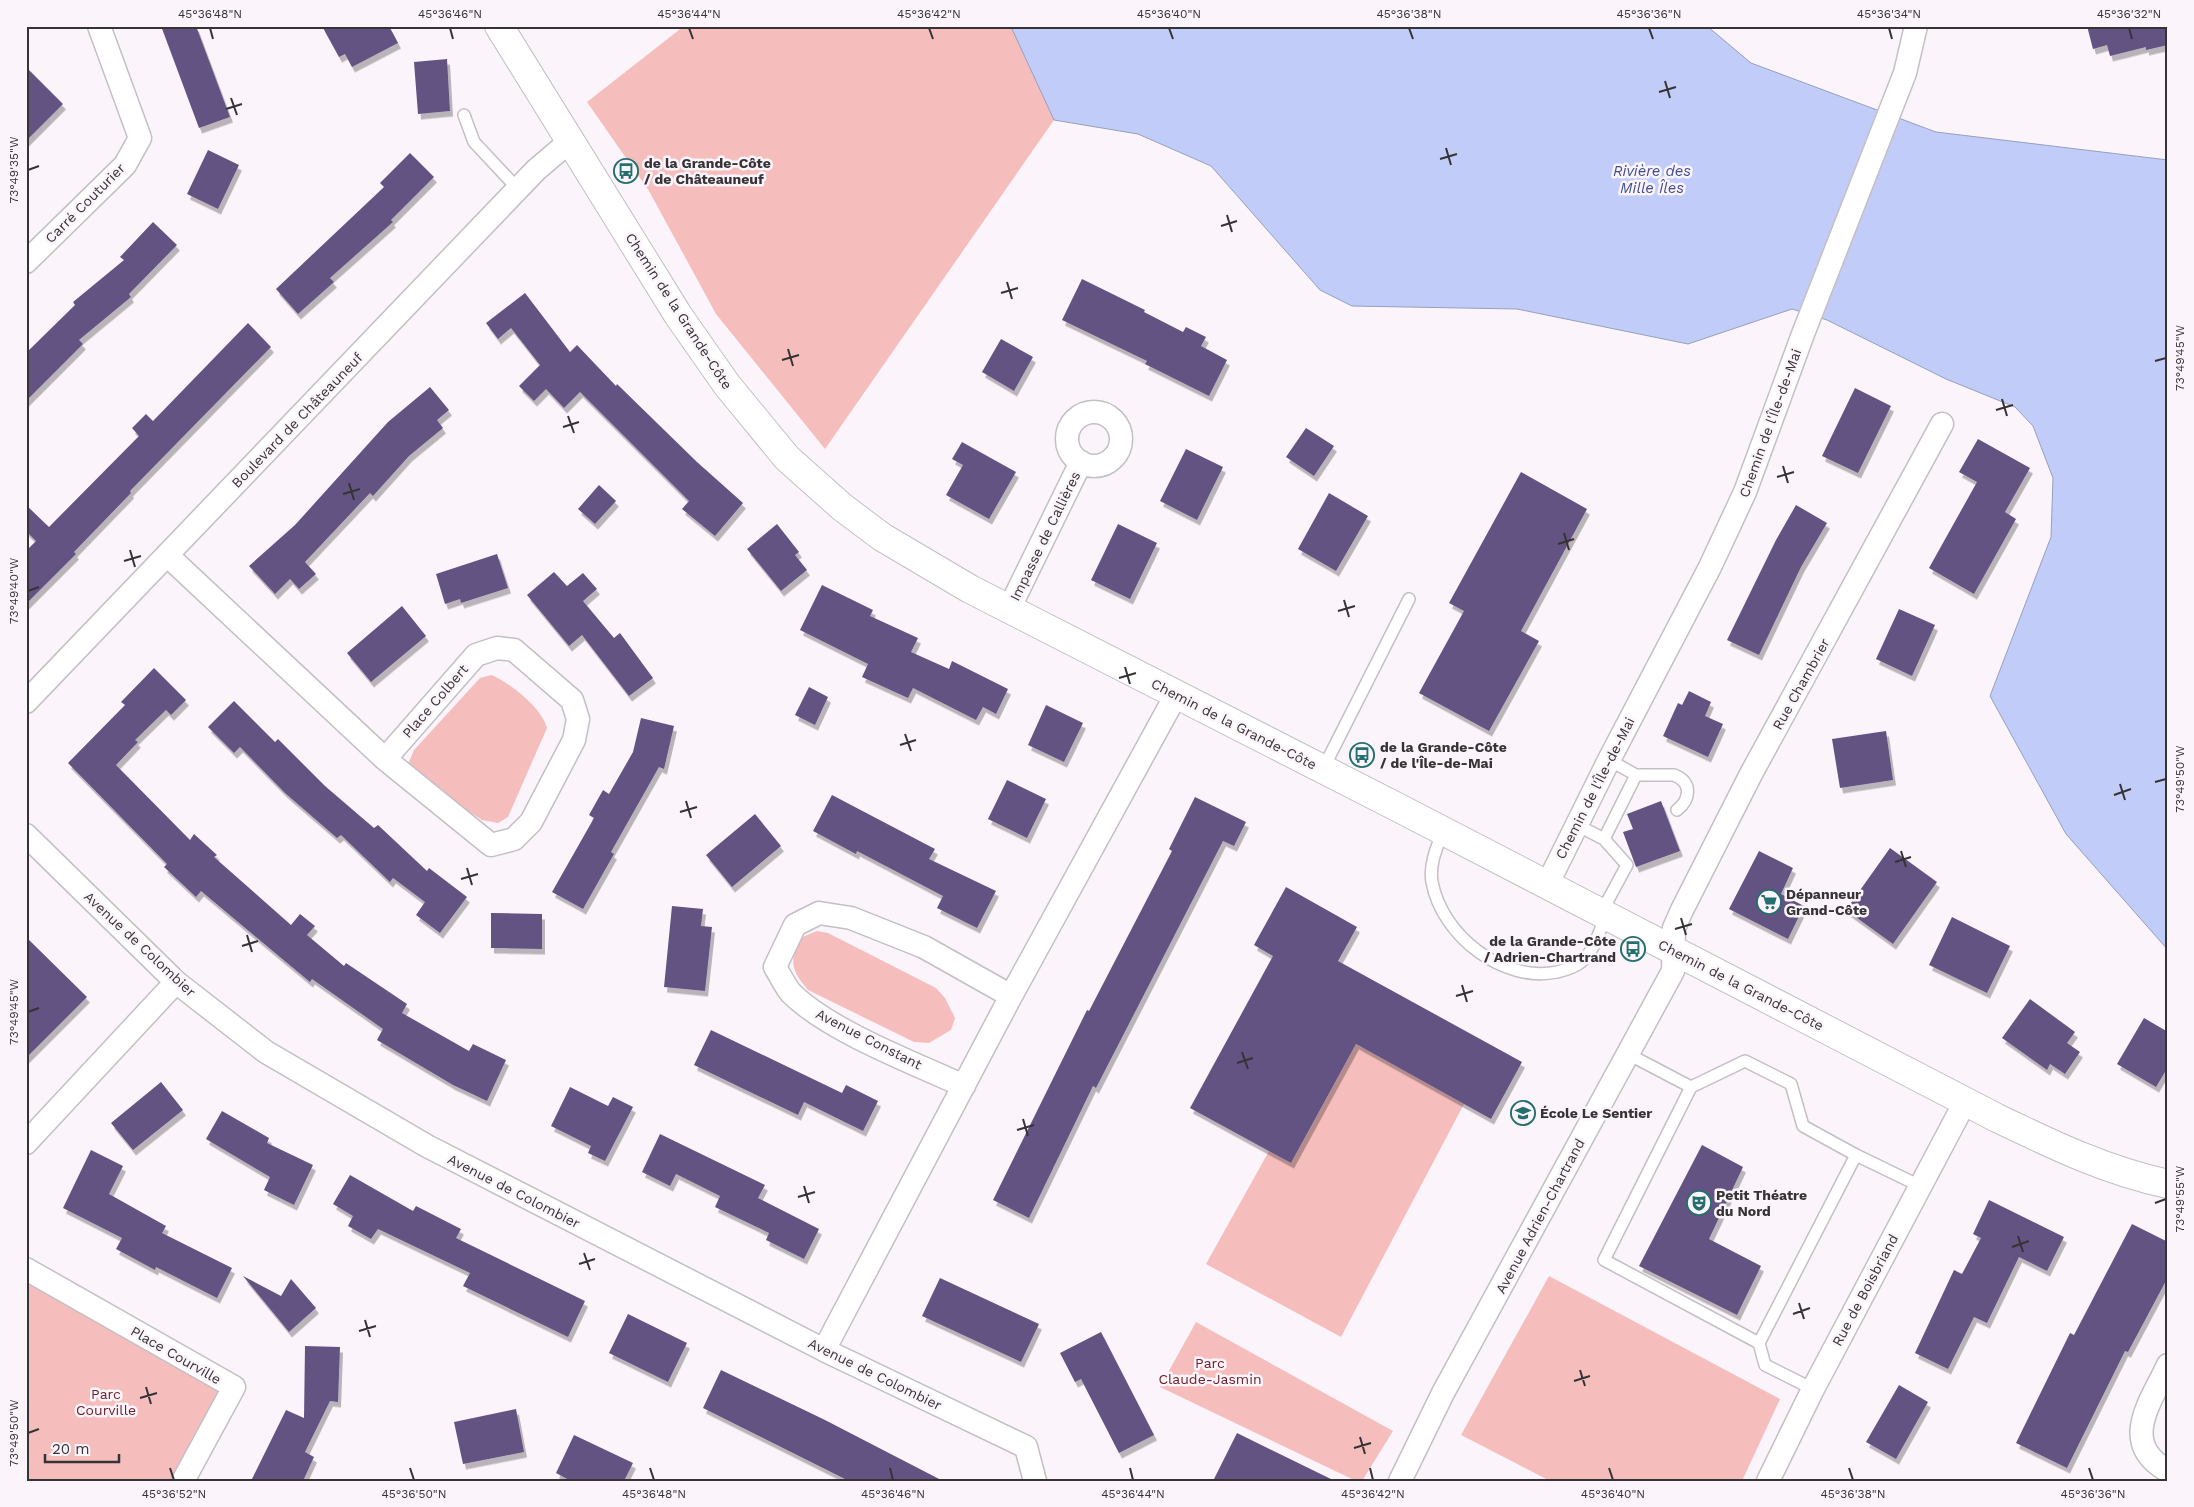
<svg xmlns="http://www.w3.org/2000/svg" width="2194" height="1507" font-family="'Work Sans',sans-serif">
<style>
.green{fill:#f5bebd}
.water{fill:#c1cdf8;stroke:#979fbe}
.building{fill:#645383;filter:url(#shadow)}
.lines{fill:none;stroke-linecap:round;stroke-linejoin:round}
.service-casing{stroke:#c4bfc4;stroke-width:14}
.minor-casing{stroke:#c4bfc4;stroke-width:25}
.secondary-casing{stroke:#c4bfc4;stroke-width:30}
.service{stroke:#fff;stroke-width:11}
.minor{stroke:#fff;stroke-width:22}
.secondary{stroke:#fff;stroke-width:28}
.ticks{fill:none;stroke:#353335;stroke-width:2}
.labels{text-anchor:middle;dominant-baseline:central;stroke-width:5;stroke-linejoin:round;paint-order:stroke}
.poi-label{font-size:14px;font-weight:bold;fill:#353335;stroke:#fbf5fb;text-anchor:start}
.street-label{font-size:14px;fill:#353335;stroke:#fbf5fb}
.park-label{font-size:14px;fill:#6d2127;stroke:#fbf5fb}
.water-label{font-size:15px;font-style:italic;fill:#414e8f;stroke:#fbf5fb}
.neatline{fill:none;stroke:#353335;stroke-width:2}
.ticks-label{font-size:12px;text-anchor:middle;fill:#353335}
</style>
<defs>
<filter id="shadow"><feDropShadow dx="3" dy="5.5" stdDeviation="0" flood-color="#0004"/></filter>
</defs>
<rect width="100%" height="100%" fill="#fbf5fb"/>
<path class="green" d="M 684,26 L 1015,26 L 1013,29 L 1054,120 L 825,449 L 716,314 L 649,191 L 587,102 Z
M 491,675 C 509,682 542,708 547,728 L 508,817 L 498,823 L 482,820 L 412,774 L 409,762 L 414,750 L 480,678 Z
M 817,931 L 828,933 L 936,988 L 945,998 L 955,1018 L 951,1030 L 929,1043 L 914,1042 L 808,990 C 790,969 790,962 800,938 Z
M 1356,1044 L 1464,1104 L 1341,1337 L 1206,1264 L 1269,1151 L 1291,1163 Z
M 26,1269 L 236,1382 L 180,1481 L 26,1481 Z
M 1549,1276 L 1780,1399 L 1742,1481 L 1550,1481 L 1461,1435 Z
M 1196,1322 L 1393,1431 L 1362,1481 L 1356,1481 L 1160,1387 Z"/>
<path class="water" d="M 1015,26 L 1707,26 L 1751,63 L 1936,132 L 2168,160 L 2168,950 L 2066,834 L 1990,696 L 2051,537 L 2053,478 L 2033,426 L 2015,407 L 1946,379 L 1827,320 L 1792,309 L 1688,344 L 1517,309 L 1352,306 L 1320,290 L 1211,166 L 1138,134 L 1054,120 L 1012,29 Z"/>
<path class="building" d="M 161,26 L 196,26 L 230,117 L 199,128 Z
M 322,26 L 389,26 L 398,43 L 352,67 L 345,54 L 339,57 Z
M 2087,26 L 2168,26 L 2168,45 L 2146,50 L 2146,47 L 2110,56 L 2107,45 L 2093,49 Z
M 447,59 L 450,111 L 418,114 L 414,62 Z
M 26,67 L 63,104 L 26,141 Z
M 208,150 L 239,165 L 218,209 L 187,194 Z
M 410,153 L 434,177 L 391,220 L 393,222 L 330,278 L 334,282 L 298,314 L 276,289 L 384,187 L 380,183 Z
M 153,222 L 177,245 L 129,294 L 131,297 L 79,340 L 83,344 L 26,401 L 26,353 L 75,305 L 73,302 L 124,260 L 120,257 Z
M 1082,279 L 1145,310 L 1144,312 L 1183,332 L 1186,327 L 1206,337 L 1201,346 L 1227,360 L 1209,396 L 1145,364 L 1147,361 L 1062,320 Z
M 525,293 L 570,352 L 577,345 L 616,386 L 617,384 L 697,462 L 743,503 L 715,536 L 682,509 L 689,501 L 580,392 L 564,408 L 546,389 L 534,401 L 519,386 L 540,365 L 511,328 L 498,339 L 486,323 Z
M 248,323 L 271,347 L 130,491 L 131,493 L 74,552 L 76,554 L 26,604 L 26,551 L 36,541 L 26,531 L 26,505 L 49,527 L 139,436 L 132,428 L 146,414 L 153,421 Z
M 1001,339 L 1033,357 L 1014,391 L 982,372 Z
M 430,387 L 449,410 L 437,420 L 443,428 L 409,456 L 373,496 L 370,493 L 305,562 L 316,574 L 299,589 L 290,579 L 275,594 L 249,566 L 295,525 L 388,422 Z
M 1855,388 L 1891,406 L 1858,473 L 1822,456 Z
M 1306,428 L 1334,446 L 1314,476 L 1286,457 Z
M 1978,439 L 2030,468 L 2005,512 L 2016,519 L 1974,594 L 1929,568 L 1977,482 L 1959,472 Z
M 962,442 L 1016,472 L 989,519 L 946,495 L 963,465 L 952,459 Z
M 1186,449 L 1223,467 L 1197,520 L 1160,501 Z
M 1521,472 L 1587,509 L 1521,631 L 1539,641 L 1489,731 L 1419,693 L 1464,611 L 1449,603 Z
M 599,485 L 616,501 L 595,524 L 578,509 Z
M 1329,493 L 1368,516 L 1336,571 L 1298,549 Z
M 1796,505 L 1827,523 L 1801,567 L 1759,655 L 1727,640 L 1776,540 Z
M 777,524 L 799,552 L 795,555 L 807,570 L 781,591 L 747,549 Z
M 1118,524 L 1157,543 L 1130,599 L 1091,580 Z
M 497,554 L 508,588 L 461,603 L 460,599 L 445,604 L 436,574 Z
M 554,572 L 567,586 L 583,573 L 597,589 L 583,601 L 614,638 L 620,633 L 653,678 L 629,696 L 582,635 L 569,646 L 527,595 Z
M 822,585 L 873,610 L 870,616 L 918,638 L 911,652 L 949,669 L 952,661 L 1008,689 L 996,714 L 983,707 L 976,720 L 913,688 L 908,698 L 862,677 L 868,664 L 800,630 Z
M 402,606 L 426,636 L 371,682 L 347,653 Z
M 1899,609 L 1935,625 L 1912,676 L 1876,659 Z
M 154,668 L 186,700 L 171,715 L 166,710 L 135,740 L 138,742 L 116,765 L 190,840 L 194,834 L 217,855 L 214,857 L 291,925 L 300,914 L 315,926 L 307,935 L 344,966 L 346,963 L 407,1004 L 402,1013 L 469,1051 L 473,1044 L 506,1060 L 487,1101 L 453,1085 L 377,1040 L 383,1029 L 312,979 L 310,982 L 201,891 L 196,897 L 164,867 L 167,864 L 68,763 L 125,705 L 121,702 Z
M 809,687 L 828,697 L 815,725 L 795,715 Z
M 1689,691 L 1711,702 L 1705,716 L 1723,724 L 1708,757 L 1663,736 L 1678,703 L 1682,705 Z
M 234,701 L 275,742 L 278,739 L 325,786 L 374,828 L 378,825 L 427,871 L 429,868 L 467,897 L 440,933 L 416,915 L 425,902 L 393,878 L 390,882 L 341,835 L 337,838 L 285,793 L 240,747 L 234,753 L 208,727 Z
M 1046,705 L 1083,723 L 1064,762 L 1028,745 Z
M 641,718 L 674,726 L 664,769 L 659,767 L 611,852 L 614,854 L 583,909 L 552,892 L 594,818 L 589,815 L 603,790 L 609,794 L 633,752 Z
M 1886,731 L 1893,780 L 1840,788 L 1832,739 Z
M 1007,780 L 1046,799 L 1027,838 L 988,819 Z
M 832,795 L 935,849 L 929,859 L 996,891 L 977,928 L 937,908 L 943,896 L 857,851 L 856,854 L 813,831 Z
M 1195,797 L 1246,822 L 1234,846 L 1223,841 L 1096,1088 L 1093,1086 L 1029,1218 L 993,1200 L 1087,1010 L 1089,1011 L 1172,851 L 1169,849 Z
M 1661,801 L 1680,851 L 1636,867 L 1623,832 L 1633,829 L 1627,814 Z
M 755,814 L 781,846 L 732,887 L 706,855 Z
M 1890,848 L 1937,882 L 1893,944 L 1846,910 Z
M 1759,851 L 1793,868 L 1781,894 L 1804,906 L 1788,939 L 1729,909 Z
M 1286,887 L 1357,927 L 1338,961 L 1522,1062 L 1491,1119 L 1356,1044 L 1291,1163 L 1190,1108 L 1273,956 L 1254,945 Z
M 672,906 L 703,909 L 701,926 L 712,927 L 705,991 L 664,987 Z
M 491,913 L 542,914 L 542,949 L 491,948 Z
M 1952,917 L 2010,946 L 1987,993 L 1929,965 Z
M 26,937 L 87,997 L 26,1058 Z
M 2030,999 L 2075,1032 L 2067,1043 L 2080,1052 L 2065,1074 L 2050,1064 L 2047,1070 L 2002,1038 Z
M 2144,1018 L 2168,1032 L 2168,1067 L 2156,1087 L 2117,1064 Z
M 711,1030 L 842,1093 L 846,1085 L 878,1101 L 863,1131 L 804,1102 L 798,1115 L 694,1065 Z
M 161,1082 L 183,1110 L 133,1150 L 111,1123 Z
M 570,1087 L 608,1106 L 613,1097 L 633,1107 L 605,1161 L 588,1153 L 591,1146 L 551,1126 Z
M 222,1111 L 269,1138 L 267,1143 L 313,1165 L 294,1205 L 264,1190 L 270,1177 L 206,1139 Z
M 660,1134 L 765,1185 L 758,1198 L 819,1229 L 804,1259 L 766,1240 L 769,1233 L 715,1207 L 720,1196 L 676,1174 L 670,1186 L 642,1172 Z
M 1702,1145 L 1743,1167 L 1709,1239 L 1761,1266 L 1737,1315 L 1639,1266 Z
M 91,1150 L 123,1166 L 109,1194 L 166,1226 L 162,1233 L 232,1268 L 217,1298 L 156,1267 L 155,1270 L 116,1249 L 122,1238 L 63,1208 Z
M 350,1175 L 413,1211 L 416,1206 L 461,1229 L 456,1238 L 585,1301 L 568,1337 L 463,1286 L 470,1273 L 378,1229 L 371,1239 L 348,1226 L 353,1216 L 333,1204 Z
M 1989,1200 L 2064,1237 L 2047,1271 L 2019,1257 L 1987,1323 L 1974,1317 L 1948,1369 L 1915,1353 L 1954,1270 L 1962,1274 L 1981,1238 L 1973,1234 Z
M 2132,1224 L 2168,1242 L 2168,1277 L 2128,1352 L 2125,1351 L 2067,1468 L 2016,1443 L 2070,1333 L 2074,1335 Z
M 243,1276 L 281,1296 L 291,1279 L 316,1308 L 289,1332 Z
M 940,1278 L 1039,1324 L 1021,1362 L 922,1316 Z
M 628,1314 L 687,1343 L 668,1382 L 609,1353 Z
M 1101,1332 L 1154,1435 L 1119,1453 L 1081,1379 L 1075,1382 L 1060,1353 Z
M 305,1346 L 340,1347 L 338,1402 L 330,1401 L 305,1452 L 314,1457 L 303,1481 L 251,1481 L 286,1410 L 304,1418 Z
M 721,1370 L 825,1420 L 943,1481 L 849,1481 L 703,1408 Z
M 1899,1385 L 1928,1402 L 1896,1459 L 1866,1442 Z
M 516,1409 L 524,1452 L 463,1464 L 454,1422 Z
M 1237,1433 L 1335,1481 L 1213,1481 Z
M 574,1435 L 633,1463 L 624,1481 L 571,1481 L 556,1473 Z"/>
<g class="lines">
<defs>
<path id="service" d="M 464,115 L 474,142 L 518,189
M 1323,769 L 1409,599
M 1636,775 L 1674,775 C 1692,782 1691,799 1677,810
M 1577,825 L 1604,839
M 1443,831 C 1437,847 1429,864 1432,882 C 1442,936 1503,983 1557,972 C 1565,970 1574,968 1581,962 C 1594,952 1600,930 1606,915
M 1601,913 L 1627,865 L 1604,839 L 1636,775 L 1609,760
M 1628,1054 L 1691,1087 L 1604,1260 L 1759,1343 L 1765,1365 L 1813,1389
M 1691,1087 L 1745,1061 L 1791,1084 L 1803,1126 L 1856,1155
M 1759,1343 L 1856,1155 L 1920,1186"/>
<path id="minor" d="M 26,262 L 125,165 L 140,138 L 99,26
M1067 439a27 27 0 1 1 54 0a27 27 0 1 1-54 0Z
M 168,556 L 385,759 L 491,845 L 514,839 L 531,822 L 574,740 L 578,719 L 572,700 L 514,650 L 497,648 L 476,655 L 385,759
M 1009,609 L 1081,462
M 26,702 L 536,170 L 570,141
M 26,835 L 176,982 L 266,1052 L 427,1146 L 824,1350 L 1026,1447 L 1035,1481
M 1547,885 L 1609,760 L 1710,567 L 1745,492 L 1803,334 L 1905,73 L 1916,26
M 964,1086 C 914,1063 829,1031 791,993 C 785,986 780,975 775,967 L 795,925 L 819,913 L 851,918 L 924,947 L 1011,996
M 26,1143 L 176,982
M 26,1269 L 234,1387 L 183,1481
M 824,1350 L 1011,996 L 1176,695
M 2168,1365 C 2151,1402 2118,1443 2168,1471
M 1400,1481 L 1443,1393 L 1673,971 L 1674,928 L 1682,910 L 1751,774 L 1942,424
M 1768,1481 L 1813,1389 L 1965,1102"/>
<path id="secondary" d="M 499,26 L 678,315 L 727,385 L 787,458 L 842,507 L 882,537 L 970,589 L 1399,808 L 1997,1118 C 2053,1145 2107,1171 2168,1184"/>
</defs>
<use href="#service" class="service-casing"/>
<use href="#minor" class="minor-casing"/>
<use href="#secondary" class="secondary-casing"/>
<use href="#service" class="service"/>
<use href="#minor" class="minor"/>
<use href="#secondary" class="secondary"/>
</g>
<path class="ticks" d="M 210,28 L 213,39M 450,28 L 453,39M 689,28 L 693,39M 929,28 L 933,39M 1169,28 L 1173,39M 1409,28 L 1413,39M 1649,28 L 1653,39M 1889,28 L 1892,39M 2129,28 L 2132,39M 1665,81 L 1670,98M 1659,92 L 1676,87M 231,98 L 237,115M 226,109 L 242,104M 1446,148 L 1451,165M 1440,159 L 1457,154M 28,170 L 39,166M 1227,215 L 1232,232M 1221,226 L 1237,221M 1007,282 L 1012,299M 1001,293 L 1018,288M 788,349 L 793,366M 782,360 L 799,355M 2155,361 L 2166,358M 2002,399 L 2007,416M 1996,410 L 2013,405M 568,416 L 574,433M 563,427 L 579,422M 1783,466 L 1788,483M 1777,477 L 1794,472M 349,483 L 354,500M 343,494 L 360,489M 1564,533 L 1569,550M 1558,544 L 1574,539M 130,550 L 135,567M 124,561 L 141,556M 28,591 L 39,587M 1344,600 L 1349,617M 1338,611 L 1355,606M 1125,667 L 1130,684M 1119,678 L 1136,673M 905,734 L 911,751M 900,745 L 916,740M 2155,782 L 2166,779M 2120,784 L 2125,800M 2114,795 L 2131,789M 686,801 L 691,818M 680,812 L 697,807M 1901,851 L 1906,867M 1895,862 L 1911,857M 467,868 L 472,885M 461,879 L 478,874M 1681,918 L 1686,935M 1675,929 L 1692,924M 247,935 L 252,952M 242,946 L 258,941M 1462,985 L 1467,1002M 1456,996 L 1473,991M 28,1012 L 39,1008M 1242,1052 L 1248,1069M 1237,1063 L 1253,1058M 1023,1119 L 1028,1136M 1017,1130 L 1034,1125M 804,1186 L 809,1203M 798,1197 L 815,1192M 2155,1203 L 2166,1199M 2018,1236 L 2023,1252M 2012,1247 L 2029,1241M 584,1253 L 590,1270M 579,1264 L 595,1259M 1799,1303 L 1804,1319M 1793,1314 L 1810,1308M 365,1320 L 370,1337M 359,1331 L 376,1326M 1580,1370 L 1585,1386M 1574,1381 L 1590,1376M 146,1387 L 151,1404M 140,1398 L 157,1393M 28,1433 L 39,1429M 1360,1437 L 1365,1454M 1354,1448 L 1371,1443M 170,1468 L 174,1480M 410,1468 L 414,1480M 650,1468 L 654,1480M 890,1468 L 893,1480M 1130,1468 L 1133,1480M 1370,1468 L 1373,1480M 1609,1468 L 1613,1480M 1849,1468 L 1853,1480M 2089,1468 L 2093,1480"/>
<defs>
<symbol id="bus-ring" viewBox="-11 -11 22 22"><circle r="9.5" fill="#fbf5fb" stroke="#246f6d" stroke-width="1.5"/><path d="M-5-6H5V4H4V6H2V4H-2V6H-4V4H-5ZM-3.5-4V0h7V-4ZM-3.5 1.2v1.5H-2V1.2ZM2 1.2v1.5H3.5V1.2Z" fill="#246f6d"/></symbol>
<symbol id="supermarket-ring" viewBox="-11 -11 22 22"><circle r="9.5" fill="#fbf5fb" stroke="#246f6d" stroke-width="1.5"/><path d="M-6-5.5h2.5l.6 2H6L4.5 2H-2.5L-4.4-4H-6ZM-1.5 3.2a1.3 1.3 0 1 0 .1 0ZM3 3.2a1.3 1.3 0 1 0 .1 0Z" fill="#246f6d"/></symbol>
<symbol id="school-ring" viewBox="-11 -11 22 22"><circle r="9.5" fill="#fbf5fb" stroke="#246f6d" stroke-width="1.5"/><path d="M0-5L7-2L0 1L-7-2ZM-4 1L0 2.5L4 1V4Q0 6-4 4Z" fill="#246f6d"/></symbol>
<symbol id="theatre-ring" viewBox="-11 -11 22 22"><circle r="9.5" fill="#fbf5fb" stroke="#246f6d" stroke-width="1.5"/><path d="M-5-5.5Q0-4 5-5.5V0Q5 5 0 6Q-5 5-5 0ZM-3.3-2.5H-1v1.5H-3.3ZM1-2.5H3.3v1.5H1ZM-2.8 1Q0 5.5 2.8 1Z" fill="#246f6d"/></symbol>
</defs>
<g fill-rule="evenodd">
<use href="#bus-ring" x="612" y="157" width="28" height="28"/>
<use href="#bus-ring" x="1348" y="741" width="28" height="28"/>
<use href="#supermarket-ring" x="1755" y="888" width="28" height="28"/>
<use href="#bus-ring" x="1619" y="935" width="28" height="28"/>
<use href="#school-ring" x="1509" y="1099" width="28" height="28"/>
<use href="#theatre-ring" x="1685" y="1189" width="28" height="28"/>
</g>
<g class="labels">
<g class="poi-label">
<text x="644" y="163">de la Grande-Côte<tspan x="644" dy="16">/ de Châteauneuf</tspan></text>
<text x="1380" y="747">de la Grande-Côte<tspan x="1380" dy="16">/ de l'Île-de-Mai</tspan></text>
<text x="1786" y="894">Dépanneur<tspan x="1786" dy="16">Grand-Côte</tspan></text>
<text x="1616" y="941" text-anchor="end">de la Grande-Côte<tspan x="1616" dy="16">/ Adrien-Chartrand</tspan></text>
<text x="1540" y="1113">École Le Sentier</text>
<text x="1716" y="1195">Petit Théatre<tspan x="1716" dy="16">du Nord</tspan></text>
</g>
<g class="street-label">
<text transform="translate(85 203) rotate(-45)">Carré Couturier</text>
<text transform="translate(679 311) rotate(57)">Chemin de la Grande-Côte</text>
<text transform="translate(297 420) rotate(-46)">Boulevard de Châteauneuf</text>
<text transform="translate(1770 423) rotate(-70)">Chemin de l'Île-de-Mai</text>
<text transform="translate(1045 536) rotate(-64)">Impasse de Callières</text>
<text transform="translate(1801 684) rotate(-61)">Rue Chambrier</text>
<text transform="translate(435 701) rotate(-49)">Place Colbert</text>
<text transform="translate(1234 724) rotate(27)">Chemin de la Grande-Côte</text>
<text transform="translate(1595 788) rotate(-63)">Chemin de l'Île-de-Mai</text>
<text transform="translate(140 944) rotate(43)">Avenue de Colombier</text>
<text transform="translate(1741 985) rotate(27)">Chemin de la Grande-Côte</text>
<text transform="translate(869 1039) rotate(27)">Avenue Constant</text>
<text transform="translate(514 1191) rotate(27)">Avenue de Colombier</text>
<text transform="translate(1540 1216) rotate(-62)">Avenue Adrien-Chartrand</text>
<text transform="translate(1865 1290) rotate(-62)">Rue de Boisbriand</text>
<text transform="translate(176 1355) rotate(30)">Place Courville</text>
<text transform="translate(875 1374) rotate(26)">Avenue de Colombier</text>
</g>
<g class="park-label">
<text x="1210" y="1363">Parc<tspan x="1210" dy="16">Claude-Jasmin</tspan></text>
<text x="106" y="1394">Parc<tspan x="106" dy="16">Courville</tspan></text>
</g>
<g class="water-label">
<text x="1652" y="171">Rivière des<tspan x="1652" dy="17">Mille Îles</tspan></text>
</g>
</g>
<rect width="2194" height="1507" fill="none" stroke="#fbf5fb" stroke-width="55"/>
<path d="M45 1454v8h74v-8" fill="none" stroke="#353335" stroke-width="2.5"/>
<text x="52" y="1454" font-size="15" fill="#353335" stroke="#fbf5fb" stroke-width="4" paint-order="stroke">20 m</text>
<rect x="28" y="28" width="2138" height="1452" class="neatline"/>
<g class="ticks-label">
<text x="210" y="18">45°36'48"N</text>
<text x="450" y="18">45°36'46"N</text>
<text x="689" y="18">45°36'44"N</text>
<text x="929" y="18">45°36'42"N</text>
<text x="1169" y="18">45°36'40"N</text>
<text x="1409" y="18">45°36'38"N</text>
<text x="1649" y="18">45°36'36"N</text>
<text x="1889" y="18">45°36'34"N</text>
<text x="2129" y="18">45°36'32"N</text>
<text transform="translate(14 170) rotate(-90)" y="4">73°49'35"W</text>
<text transform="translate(2180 358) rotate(-90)" y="4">73°49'45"W</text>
<text transform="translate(14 591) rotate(-90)" y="4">73°49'40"W</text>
<text transform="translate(2180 779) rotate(-90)" y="4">73°49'50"W</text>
<text transform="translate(14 1012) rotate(-90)" y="4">73°49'45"W</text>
<text transform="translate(2180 1199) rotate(-90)" y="4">73°49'55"W</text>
<text transform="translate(14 1433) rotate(-90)" y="4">73°49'50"W</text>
<text x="174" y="1498">45°36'52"N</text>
<text x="414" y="1498">45°36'50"N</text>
<text x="654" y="1498">45°36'48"N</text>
<text x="893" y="1498">45°36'46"N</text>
<text x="1133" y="1498">45°36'44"N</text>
<text x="1373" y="1498">45°36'42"N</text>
<text x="1613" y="1498">45°36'40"N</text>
<text x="1853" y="1498">45°36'38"N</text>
<text x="2093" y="1498">45°36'36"N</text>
</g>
</svg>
